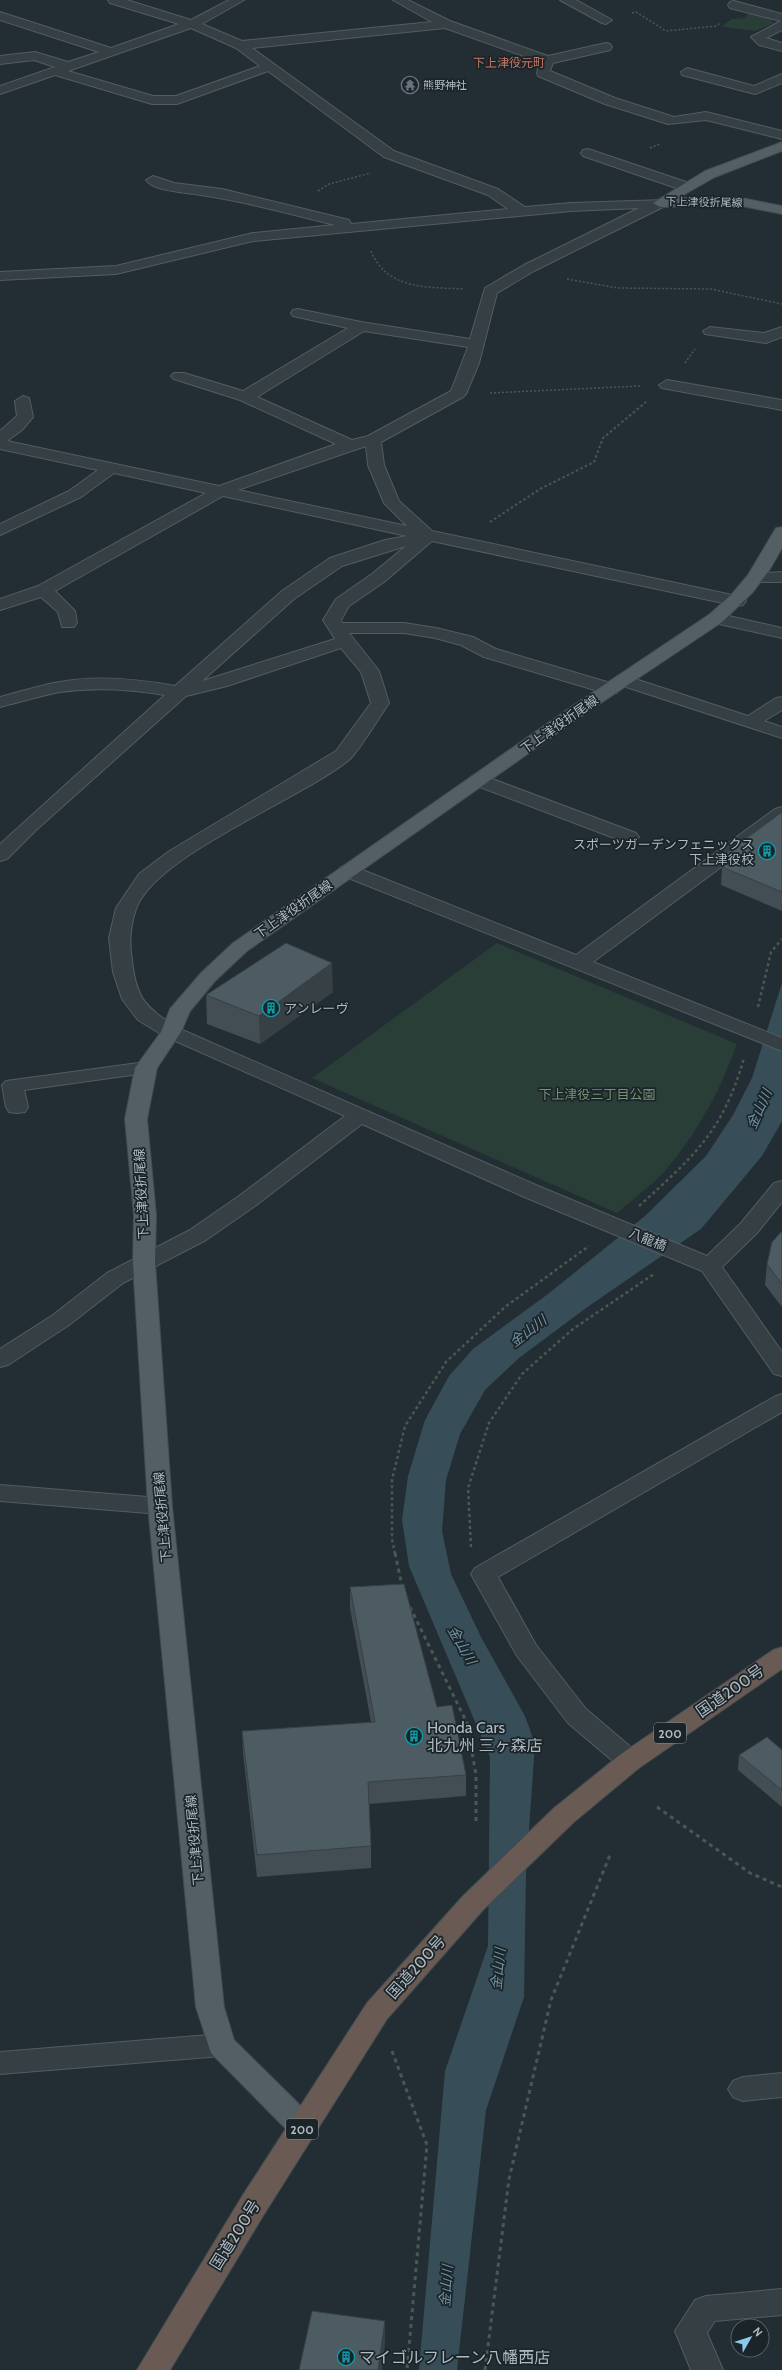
<svg xmlns="http://www.w3.org/2000/svg" width="782" height="2370" font-family="Cabin,'Noto Sans JP',sans-serif">
<style>
.green{fill:#2a3e38}
.water{fill:#374e59}
.lines{fill:none;stroke-linecap:round;stroke-linejoin:round}
.minor-casing{stroke:#525d62;stroke-width:2}
.major-casing{stroke:#414b51;stroke-width:2}
.highway-casing{stroke:#3f4a4f;stroke-width:2}
.path-far3{stroke:#485856;stroke-width:1.5;stroke-dasharray:2 2;stroke-linecap:butt}
.path-far2{stroke:#485856;stroke-width:2;stroke-dasharray:2.5 2.5;stroke-linecap:butt}
.path-far1{stroke:#485856;stroke-width:2.5;stroke-dasharray:3 3;stroke-linecap:butt}
.path{stroke:#485856;stroke-width:3;stroke-dasharray:4 4;stroke-linecap:butt}
.minor{fill:#353f44;fill-rule:evenodd}
.major{fill:#535f64;fill-rule:evenodd}
.highway{fill:#695a53;fill-rule:evenodd}
.wall{fill:#424e54}
.shaded-wall{fill:#364045}
.building{fill:#4d5b62;stroke:#364045}
.labels{text-anchor:middle;dominant-baseline:central;stroke-width:3.5;stroke-linejoin:round;paint-order:stroke}
.far-poi-label{font-size:11px;fill:#afbbc1;stroke:#1a2429;text-anchor:start}
.far-street-label{font-size:11px;fill:#afbbc1;stroke:#1a2429}
.far-neighbourhood-label{font-size:12px;fill:#c57665;stroke:#1a2429}
.shield{fill:#1a2429;stroke:#828e93;stroke-width:1}
.shield-label{font-size:12px;font-weight:bold;fill:#afbbc1}
.street-label{font-size:13px;fill:#afbbc1;stroke:#1a2429}
.poi-label{font-size:13px;fill:#afbbc1;stroke:#1a2429;text-anchor:end}
.park-label{font-size:13px;fill:#729470;stroke:#1a2429}
.water-label{font-size:14px;font-style:italic;fill:#7293a2;stroke:#1a2429}
.near-street-label{font-size:16px;fill:#afbbc1;stroke:#1a2429}
.near-poi-label{font-size:16px;fill:#afbbc1;stroke:#1a2429;text-anchor:start}
</style>
<rect width="100%" height="100%" fill="#222e33"/>
<path class="green" d="M 749,13 L 770,19 L 774,23 L 755,31 L 724,27 L 723,25 L 732,19 L 745,18 Z
M 497,943 L 737,1044 C 721,1088 700,1129 669,1166 C 655,1183 634,1198 617,1213 L 312,1078 Z"/>
<path class="water" d="M 782,983 L 782,1121 L 762,1156 L 701,1229 L 586,1308 L 519,1358 L 485,1390 L 460,1434 L 446,1480 L 442,1531 L 451,1574 L 481,1637 L 525,1716 L 535,1744 L 526,1872 L 524,1997 L 486,2110 L 457,2370 L 419,2370 L 445,2071 L 488,1946 L 490,1757 L 409,1566 L 402,1520 L 408,1476 L 425,1420 L 449,1376 L 473,1349 L 548,1294 L 645,1216 L 706,1156 L 733,1115 L 752,1078 Z"/>
<g class="lines">
<defs>
<path id="minor" d="M 108,0 L 127,0 L 191,20 L 229,0 L 244,0 L 202,24 L 242,41 L 432,22 L 393,0 L 408,0 L 450,21 L 548,56 L 606,43 L 610,44 L 612,47 L 610,50 L 553,63 L 550,71 L 615,98 L 674,117 L 706,112 L 782,131 L 782,139 L 706,120 L 668,124 L 605,104 L 538,76 L 537,73 L 540,62 L 445,28 L 252,48 L 394,151 L 498,189 L 525,207 L 571,203 L 665,200 L 667,203 L 665,206 L 534,271 L 497,293 L 479,363 L 466,394 L 463,397 L 381,442 L 384,465 L 399,501 L 432,531 L 737,596 L 743,597 L 746,601 L 743,605 L 737,606 L 432,541 L 384,582 L 349,606 L 341,620 L 342,623 L 404,623 L 436,628 L 473,637 L 496,649 L 617,685 L 620,689 L 617,693 L 605,693 L 484,657 L 461,645 L 435,638 L 404,633 L 349,633 L 379,671 L 389,703 C 380,716 359,751 349,760 C 301,799 154,856 136,909 C 130,926 129,942 132,960 C 136,999 146,1008 178,1028 L 538,1186 L 707,1256 L 741,1223 L 774,1183 L 782,1181 L 782,1202 L 757,1233 L 722,1267 L 782,1352 L 782,1376 L 774,1374 L 702,1271 L 522,1196 L 362,1124 L 255,1206 L 206,1240 L 123,1283 L 69,1325 L 8,1365 L 0,1367 L 0,1349 L 53,1315 L 107,1273 L 190,1230 L 239,1196 L 345,1116 L 164,1036 L 138,1020 L 122,999 L 113,972 L 109,938 L 116,908 L 139,874 L 168,852 L 336,751 L 371,703 L 361,672 L 341,648 L 227,686 L 186,696 L 35,831 L 7,859 L 0,861 L 0,844 L 165,695 C 130,689 95,687 60,692 C 40,696 20,702 0,707 L 0,697 C 20,692 40,685 60,682 C 98,675 137,679 175,686 L 282,591 L 330,558 L 385,540 L 407,536 L 223,496 L 55,591 L 75,611 L 77,623 L 74,627 L 62,627 L 58,612 L 41,597 L 0,610 L 0,599 L 38,586 L 206,493 L 114,473 L 81,497 L 0,535 L 0,524 L 69,491 L 98,470 L 0,449 L 0,431 L 17,416 L 15,401 L 23,396 L 29,398 L 33,417 L 22,430 L 7,441 L 219,486 L 336,444 L 240,400 L 174,379 L 171,376 L 174,373 L 184,373 L 243,391 L 348,328 L 293,316 L 291,313 L 293,310 L 298,309 L 361,322 L 470,339 L 485,288 L 524,265 L 639,208 L 571,211 L 253,241 L 116,274 L 0,280 L 0,272 L 116,266 L 253,233 L 335,225 C 285,213 237,199 186,193 C 175,191 153,190 146,180 L 153,176 L 174,183 L 222,189 L 349,220 L 351,224 L 508,209 L 488,195 L 384,157 L 268,71 L 177,104 L 152,104 L 55,75 L 0,94 L 0,86 L 55,67 L 34,60 L 0,64 L 0,56 L 35,52 L 68,62 L 99,52 L 0,20 L 0,12 L 111,48 L 179,24 L 110,3 ZM 191,28 L 236,48 L 260,66 L 176,96 L 153,96 L 68,71 ZM 364,331 L 468,347 L 451,391 L 368,436 L 352,440 L 257,397 ZM 366,446 L 368,465 L 384,503 L 407,526 L 238,490 ZM 406,546 L 372,574 L 336,599 L 323,620 L 335,639 L 202,681 L 294,599 L 342,566 Z
M 560,0 L 576,0 L 612,20 L 606,24 L 602,23 Z
M 734,1 L 782,14 L 782,30 L 766,38 L 782,43 L 782,51 L 759,45 L 751,37 L 781,21 L 730,8 L 728,5 L 730,2 Z
M 687,68 L 754,86 L 782,74 L 782,83 L 755,94 L 682,75 L 681,72 Z
M 588,149 L 692,184 L 694,187 L 692,190 L 682,190 L 583,156 L 581,153 L 583,150 Z
M 710,327 L 764,333 L 782,327 L 782,337 L 766,343 L 705,334 L 703,331 Z
M 667,380 L 782,400 L 782,410 L 662,388 L 659,385 Z
M 782,572 L 782,582 L 751,582 L 748,578 L 751,574 Z
M 716,613 L 782,628 L 782,638 L 710,622 L 707,618 L 710,614 Z
M 623,675 L 748,716 L 776,698 L 782,697 L 782,710 L 764,721 L 782,727 L 782,738 L 617,684 L 614,680 L 617,676 Z
M 479,774 L 636,833 L 639,837 L 636,841 L 629,843 L 622,841 L 472,784 L 470,780 L 472,776 Z
M 782,807 L 782,822 L 593,962 L 782,1038 L 782,1051 L 341,875 L 338,871 L 341,867 L 348,865 L 355,867 L 576,955 L 775,809 Z
M 146,1062 L 153,1064 L 157,1068 L 153,1072 L 24,1090 L 28,1107 L 25,1112 L 17,1113 L 9,1112 L 6,1107 L 2,1085 L 6,1081 Z
M 782,1394 L 782,1412 L 498,1577 L 536,1645 L 586,1709 L 639,1754 L 643,1761 L 639,1768 L 630,1771 L 621,1768 L 568,1723 L 517,1656 L 471,1574 L 475,1568 L 774,1397 Z
M 0,1485 L 160,1498 L 169,1500 L 172,1506 L 169,1512 L 160,1514 L 0,1501 Z
M 221,2034 L 231,2037 L 236,2045 L 231,2053 L 221,2056 L 0,2074 L 0,2052 Z
M 782,2073 L 782,2097 L 743,2101 L 733,2097 L 728,2089 L 733,2081 L 743,2077 Z
M 782,2289 L 782,2315 L 715,2321 L 707,2333 L 723,2370 L 691,2370 L 675,2331 L 695,2300 L 706,2296 Z"/>
<path id="major" d="M 782,142 L 782,151 L 715,177 L 678,198 L 737,197 L 782,206 L 782,214 L 737,205 L 660,207 L 653,203 L 705,171 Z
M 782,527 L 782,548 L 770,569 L 753,592 L 722,622 L 583,715 L 247,951 L 215,981 L 190,1011 L 181,1032 L 157,1068 L 147,1119 L 156,1215 L 155,1263 L 172,1506 L 224,2007 L 234,2040 L 314,2119 L 318,2127 L 314,2135 L 303,2139 L 292,2135 L 211,2053 L 196,2007 L 148,1506 L 133,1263 L 134,1215 L 125,1119 L 135,1068 L 161,1032 L 170,1009 L 201,973 L 233,943 L 571,707 L 710,614 L 732,594 L 748,575 L 776,528 Z"/>
<path id="highway" d="M 782,1647 L 782,1669 L 639,1768 L 574,1822 L 483,1910 L 387,2019 L 263,2216 L 170,2370 L 137,2370 L 241,2198 L 367,2003 L 463,1896 L 554,1808 L 621,1754 L 773,1650 Z"/>
</defs>
<use href="#minor" class="minor-casing"/>
<use href="#major" class="major-casing"/>
<use href="#highway" class="highway-casing"/>
<path class="path-far3" d="M 632,13 L 636,12 L 666,31 L 716,26 L 720,23
M 650,148 L 660,144
M 318,191 L 329,184 L 371,173
M 371,251 C 387,290 427,287 464,289
M 567,279 L 618,288 L 711,289 L 782,304
M 685,363 L 695,349
M 490,393 L 640,386"/>
<path class="path-far2" d="M 490,522 L 540,489 L 594,462 L 603,438 L 646,402"/>
<path class="path-far1" d="M 758,1007 L 771,952 L 782,939
M 639,1206 C 693,1157 723,1132 744,1058
M 471,1547 L 468,1488 L 489,1423 L 522,1374 L 573,1329 L 654,1274
M 395,1554 L 392,1539 L 392,1480 L 405,1426 L 446,1362 L 505,1307 L 589,1246"/>
<path class="path" d="M 395,1553 L 402,1586
M 410,1607 L 467,1723 L 476,1775 L 476,1825
M 657,1807 L 750,1873 L 782,1887
M 392,2051 L 427,2145 L 407,2370
M 485,2370 L 509,2179 L 551,2000 L 610,1855"/>
<use href="#minor" class="minor"/>
<use href="#major" class="major"/>
<use href="#highway" class="highway"/>
</g>
<path class="wall" d="M 782,812 L 782,911 L 721,885 L 722,867 L 723,866 L 724,855 Z
M 333,992 L 260,1044 L 207,1024 L 206,995 Z
M 782,1231 L 782,1307 L 765,1285 L 767,1264 Z
M 350,1587 L 437,1707 L 466,1775 L 466,1796 L 369,1804 L 371,1846 L 371,1868 L 257,1877 L 243,1753 L 242,1731 L 371,1722 L 350,1608 Z
M 782,1750 L 782,1807 L 738,1770 L 739,1755 Z"/>
<path class="shaded-wall" d="M 332,963 L 333,992 L 260,1044 L 259,1016 Z
M 385,2321 L 385,2343 L 382,2370 L 378,2370 Z"/>
<path class="building" d="M 782,812 L 782,892 L 722,867 L 734,859 L 724,855 Z
M 286,943 L 332,963 L 259,1016 L 206,995 Z
M 782,1231 L 782,1284 L 767,1264 L 772,1242 Z
M 404,1584 L 437,1707 L 452,1705 L 466,1775 L 368,1782 L 371,1846 L 257,1855 L 242,1731 L 375,1722 L 350,1587 Z
M 767,1737 L 782,1750 L 782,1790 L 739,1755 Z
M 312,2311 L 385,2321 L 378,2370 L 299,2370 Z"/>
<defs>
<symbol id="temple-ring" viewBox="-11 -11 22 22"><circle r="9.5" fill="#1a2429" stroke="#6b7280" stroke-width="1.5"/><path d="M0-6L5-2H3V0L6.5 2.5H4V6H1.5V3h-3V6H-4V2.5H-6.5L-3 0V-2H-5Z" fill="#6b7280"/></symbol>
<symbol id="building-ring" viewBox="-11 -11 22 22"><circle r="9.5" fill="#1a2429" stroke="#0f9aa8" stroke-width="1.5"/><path d="M-4-6H4V6H1V3H-1V6H-4ZM-2.5-4.3h1.7v1.8h-1.7ZM.8-4.3h1.7v1.8H.8ZM-2.5-1h1.7V.8h-1.7ZM.8-1h1.7V.8H.8Z" fill="#0f9aa8"/></symbol>
</defs>
<g fill-rule="evenodd">
<use href="#temple-ring" x="400" y="75" width="20" height="20"/>
<use href="#building-ring" x="757" y="841" width="20" height="20"/>
<use href="#building-ring" x="261" y="998" width="20" height="20"/>
<use href="#building-ring" x="404" y="1726" width="20" height="20"/>
<use href="#building-ring" x="336" y="2347" width="20" height="20"/>
</g>
<g class="labels">
<g class="far-poi-label">
<text x="423" y="85">熊野神社</text>
</g>
<g class="far-street-label">
<text transform="translate(704 202) rotate(1)">下上津役折尾線</text>
</g>
<g class="far-neighbourhood-label">
<text x="509" y="62">下上津役元町</text>
</g>
<g class="shield">
<rect x="654" y="1723" width="32" height="20" rx="3"/>
<rect x="286" y="2119" width="32" height="20" rx="3"/>
</g>
<g class="shield-label">
<text x="670" y="1733">200</text>
<text x="302" y="2129">200</text>
</g>
<g class="street-label">
<text transform="translate(559 724) rotate(-35)">下上津役折尾線</text>
<text transform="translate(293 909) rotate(-35)">下上津役折尾線</text>
<text transform="translate(141 1194) rotate(-93)">下上津役折尾線</text>
<text transform="translate(648 1239) rotate(22)">八龍橋</text>
<text transform="translate(162 1517) rotate(-95)">下上津役折尾線</text>
<text transform="translate(194 1840) rotate(-95)">下上津役折尾線</text>
</g>
<g class="poi-label">
<text x="754" y="844">スポーツガーデンフェニックス<tspan x="754" dy="15">下上津役校</tspan></text>
<text x="284" y="1008" text-anchor="start">アンレーヴ</text>
</g>
<g class="park-label">
<text x="597" y="1094">下上津役三丁目公園</text>
</g>
<g class="water-label">
<text transform="translate(759 1109) rotate(-66)">金山川</text>
<text transform="translate(528 1331) rotate(-37)">金山川</text>
<text transform="translate(462 1645) rotate(60)">金山川</text>
<text transform="translate(498 1969) rotate(-84)">金山川</text>
<text transform="translate(446 2286) rotate(-86)">金山川</text>
</g>
<g class="near-street-label">
<text transform="translate(730 1691) rotate(-35)">国道200号</text>
<text transform="translate(416 1967) rotate(-48)">国道200号</text>
<text transform="translate(235 2235) rotate(-58)">国道200号</text>
</g>
<g class="near-poi-label">
<text x="427" y="1727">Honda Cars<tspan x="427" dy="18">北九州 三ヶ森店</tspan></text>
<text x="359" y="2357">マイゴルフレーン八幡西店</text>
</g>
</g>
<g transform="translate(750 2338) rotate(51)"><circle r="19" fill="#1a2429" stroke="#566066"/>
<path d="M0-3L7 15L0 10L-7 15Z" fill="#8ac9ea"/>
<text y="-6" font-size="11" font-weight="bold" text-anchor="middle" fill="#afbbc1">N</text>
</g>
</svg>
